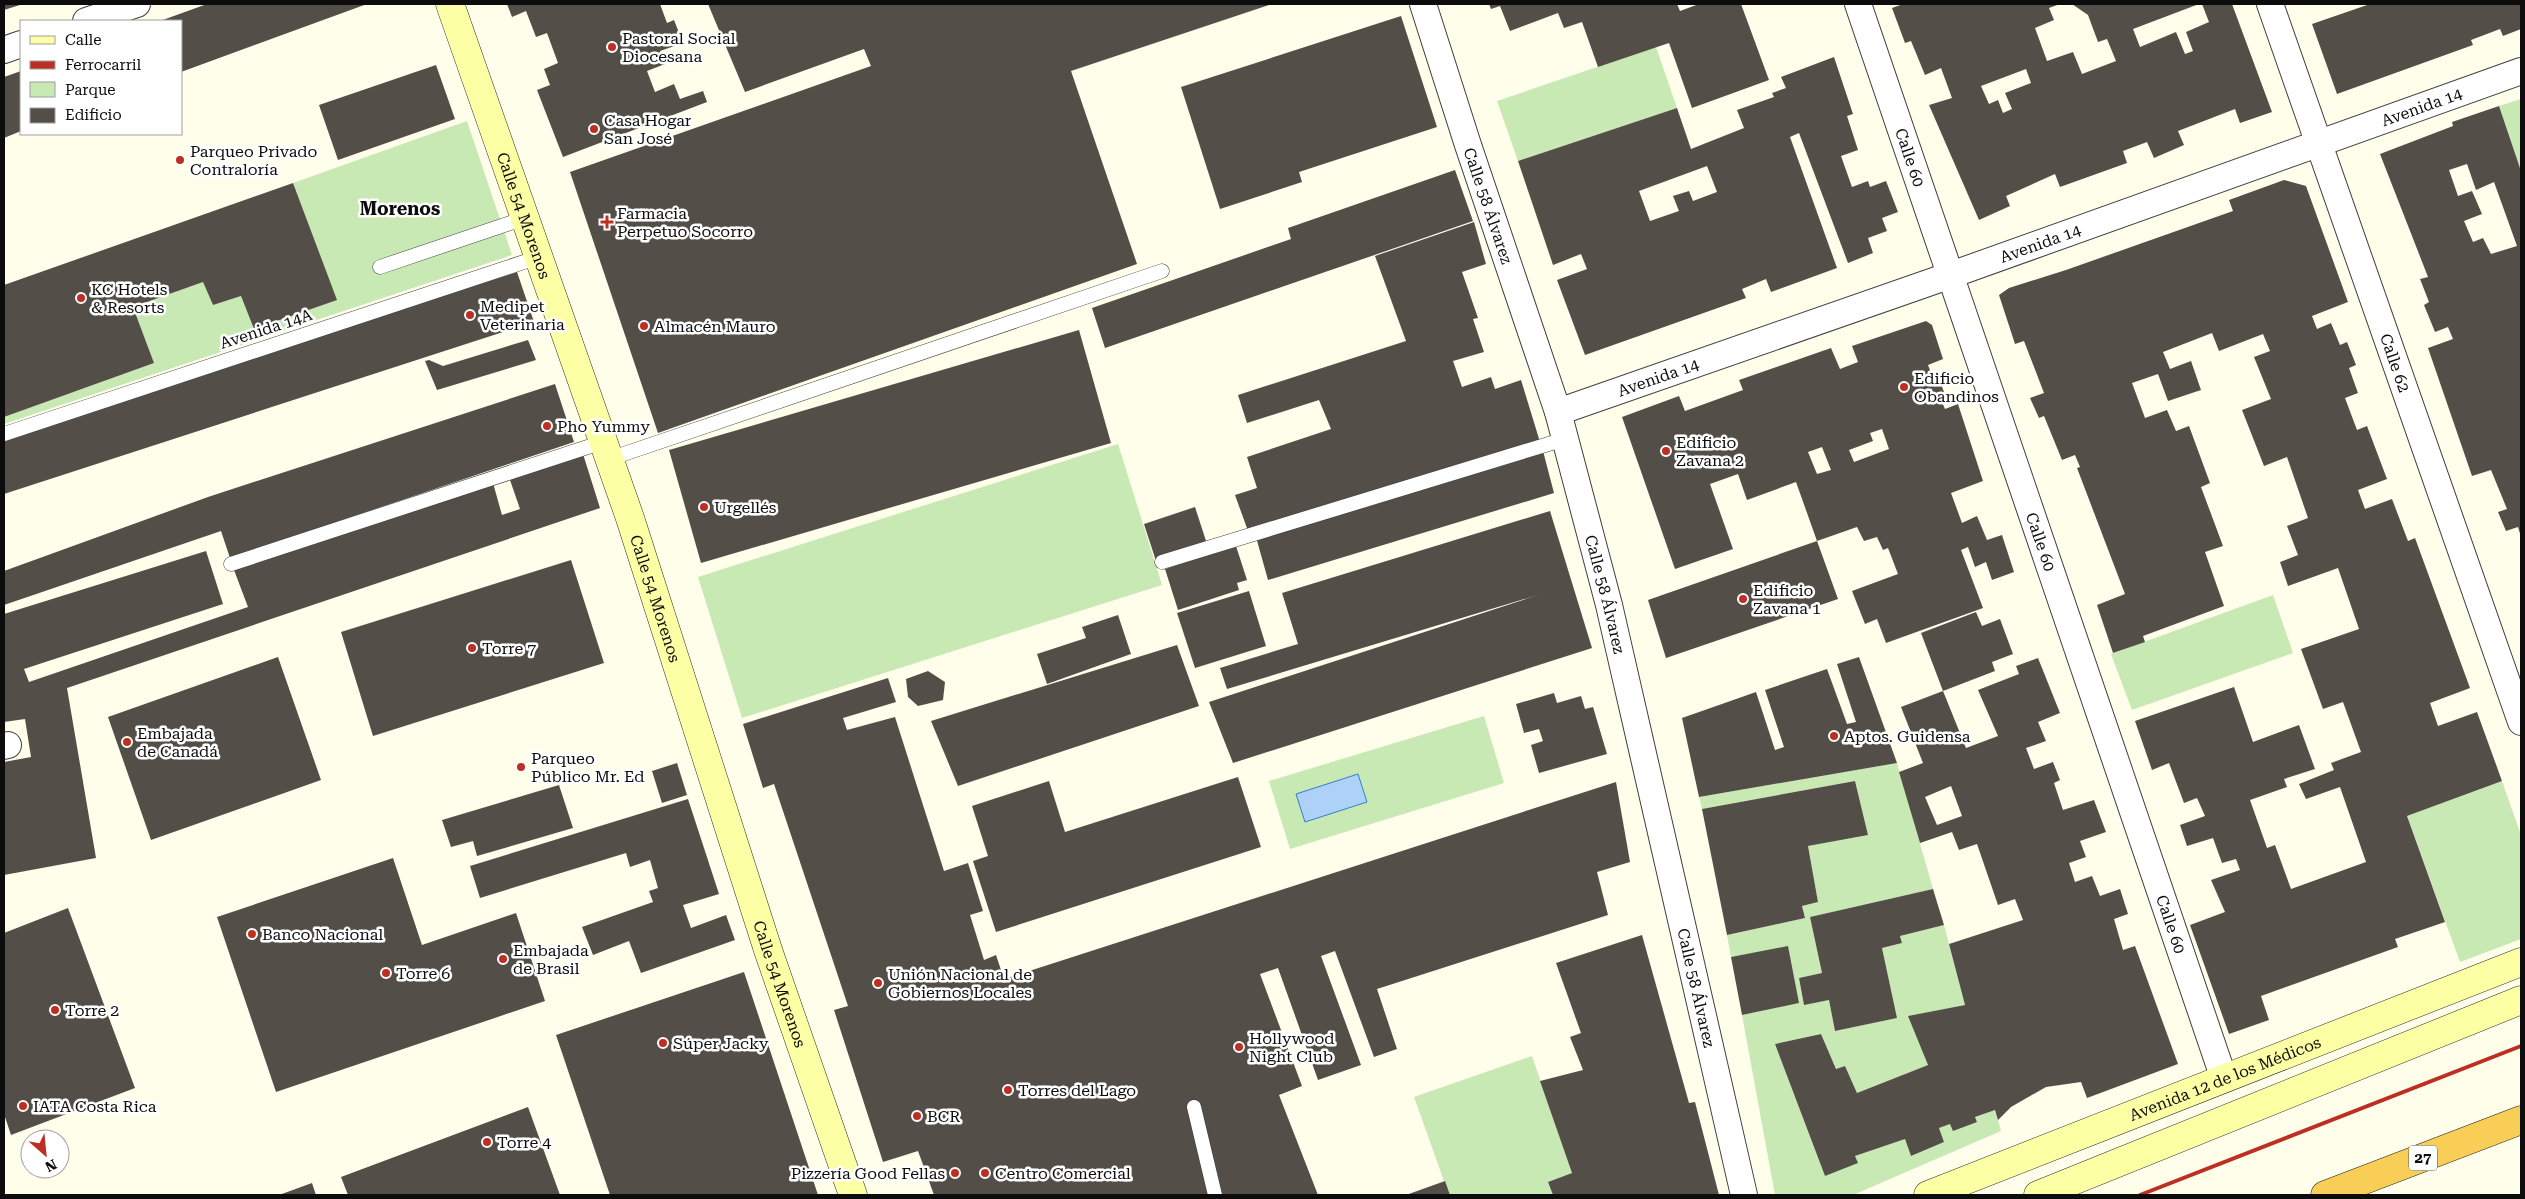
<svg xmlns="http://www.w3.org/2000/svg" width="2525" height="1199" font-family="'Roboto Serif',serif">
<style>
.green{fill:#c8e9b4}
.water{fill:#aed2f7;stroke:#347dcf}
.building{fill:#544e48;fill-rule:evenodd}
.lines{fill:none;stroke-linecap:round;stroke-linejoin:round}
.service-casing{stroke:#3f3f3f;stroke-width:15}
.minor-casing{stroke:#3f3f3f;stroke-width:28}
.secondary-casing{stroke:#2e2e2e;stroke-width:29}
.trunk-casing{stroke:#1d1d1d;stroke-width:29}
.service{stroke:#fff;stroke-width:14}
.minor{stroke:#fff;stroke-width:26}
.secondary{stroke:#fdffa5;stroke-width:28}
.trunk{stroke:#f9ce57;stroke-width:28}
.rail{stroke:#bd2f22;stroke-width:4}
.poi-dot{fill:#bd2f22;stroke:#fff;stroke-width:2}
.labels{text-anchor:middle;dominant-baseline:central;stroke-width:5;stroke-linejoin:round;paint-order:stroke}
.shield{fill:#fff;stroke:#555;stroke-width:1}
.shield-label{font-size:15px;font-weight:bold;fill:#0c0c0c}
.poi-label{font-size:16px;fill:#0c0c0c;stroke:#fff;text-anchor:start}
.street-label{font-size:16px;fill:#0c0c0c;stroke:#fff}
.neighbourhood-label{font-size:18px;font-weight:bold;fill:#0c0c0c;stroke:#fff}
</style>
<rect width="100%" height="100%" fill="#fffeea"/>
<path class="green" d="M 1656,47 L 1677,108 L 1518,161 L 1497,101 Z
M 2521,99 L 2521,171 L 2499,106 Z
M 467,121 L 512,255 L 4,424 L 4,417 L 154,363 L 133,307 L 203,282 L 213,305 L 241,296 L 254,329 L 336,300 L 293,183 Z
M 1118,444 L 1162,585 L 742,718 L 698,577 Z
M 2273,595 L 2293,653 L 2132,710 L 2111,654 Z
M 1484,716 L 1504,783 L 1290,849 L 1269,781 Z
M 1897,763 L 1933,889 L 1810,917 L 1822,973 L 1799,978 L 1804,1004 L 1829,1000 L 1835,1031 L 1897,1018 L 1882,948 L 1902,943 L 1900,936 L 1944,925 L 1965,1005 L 1909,1016 L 1928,1065 L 1857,1093 L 1845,1066 L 1836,1069 L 1821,1034 L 1775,1044 L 1825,1176 L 1857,1163 L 1855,1156 L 1905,1139 L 1911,1156 L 1944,1142 L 1939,1128 L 1950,1124 L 1977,1122 L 1975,1117 L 1995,1110 L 2001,1131 L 1853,1195 L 1775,1195 L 1742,1015 L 1798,1003 L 1788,947 L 1731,957 L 1727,935 L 1805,918 L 1802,906 L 1818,902 L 1808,846 L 1868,835 L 1855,781 L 1702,809 L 1699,797 Z
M 2502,781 L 2521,835 L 2521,939 L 2460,962 L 2407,816 Z
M 1532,1056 L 1572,1173 L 1548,1182 L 1553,1195 L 1449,1195 L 1414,1097 Z"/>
<path class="water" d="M 1358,774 L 1367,802 L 1305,822 L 1296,794 Z"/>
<path class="building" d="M 4,4 L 23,4 L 4,10 Z
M 207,4 L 367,4 L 181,72 L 181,21 L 160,21 Z
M 507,4 L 660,4 L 667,23 L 674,20 L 683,43 L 660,51 L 665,64 L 647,71 L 655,92 L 674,84 L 680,99 L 703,91 L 707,102 L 563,157 L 537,90 L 550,85 L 544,69 L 558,63 L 547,33 L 536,37 L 526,11 L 512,17 Z
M 708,4 L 1272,4 L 1071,71 L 1137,264 L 658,433 L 570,172 L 871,66 L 864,49 L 745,92 Z
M 1489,4 L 1677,4 L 1680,11 L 1699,4 L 1741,4 L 1769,80 L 1692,108 L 1669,43 L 1598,67 L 1582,22 L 1564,28 L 1558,13 L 1510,31 L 1500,6 L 1491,9 Z
M 1903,4 L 2060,4 L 2049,8 L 2054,20 L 2035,28 L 2047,61 L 2073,52 L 2082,74 L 2116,61 L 2107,39 L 2098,42 L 2088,15 L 2072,4 L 2199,4 L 2133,29 L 2140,47 L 2176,32 L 2185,54 L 2193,51 L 2186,32 L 2209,22 L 2202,4 L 2232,4 L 2272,112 L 2240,123 L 2235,109 L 2178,131 L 2184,145 L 2154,158 L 2147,142 L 2123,151 L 2127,163 L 2060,187 L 2055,174 L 2006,196 L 2010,206 L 1979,220 L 1929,105 L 1952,98 L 1941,68 L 1925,75 L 1911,41 L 1905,43 L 1892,8 ZM 2026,69 L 2031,83 L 2005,93 L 2012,109 L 2003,113 L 1998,100 L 1989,104 L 1981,86 Z
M 2370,4 L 2521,4 L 2521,29 L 2503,36 L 2500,29 L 2471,40 L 2473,45 L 2337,94 L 2312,24 Z
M 1401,16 L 1437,127 L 1299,172 L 1302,182 L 1220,209 L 1181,87 Z
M 1834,57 L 1853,114 L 1847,116 L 1858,150 L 1841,156 L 1852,187 L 1868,181 L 1870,187 L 1886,181 L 1898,212 L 1882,218 L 1887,231 L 1868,238 L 1873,253 L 1848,263 L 1799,133 L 1790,137 L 1837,268 L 1771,292 L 1766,279 L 1742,289 L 1746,298 L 1585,355 L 1557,280 L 1587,269 L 1581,254 L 1553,265 L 1518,161 L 1677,108 L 1691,149 L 1744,128 L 1737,110 L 1774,97 L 1772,93 L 1786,88 L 1781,77 ZM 1707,166 L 1717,192 L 1693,201 L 1689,191 L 1673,196 L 1679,211 L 1650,221 L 1639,191 Z
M 436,65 L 455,119 L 338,160 L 319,105 Z
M 21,71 L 21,131 L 4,138 L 4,77 Z
M 2499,106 L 2521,171 L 2521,537 L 2518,527 L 2506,531 L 2498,512 L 2507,509 L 2491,470 L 2472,476 L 2428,348 L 2453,339 L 2448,327 L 2435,332 L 2424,305 L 2429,302 L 2420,279 L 2428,277 L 2380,154 L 2453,126 L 2452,122 ZM 2467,164 L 2476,190 L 2494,182 L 2517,246 L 2491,254 L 2483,238 L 2473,242 L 2464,221 L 2482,214 L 2472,191 L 2458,196 L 2449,170 Z
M 1455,170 L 1473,221 L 1105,348 L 1092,308 L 1291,239 L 1288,228 Z
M 2284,180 L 2306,186 L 2348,302 L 2312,316 L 2317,329 L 2331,323 L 2340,345 L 2347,342 L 2356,365 L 2349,368 L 2358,393 L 2345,398 L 2357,430 L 2367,426 L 2387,479 L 2358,490 L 2365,509 L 2392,499 L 2408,541 L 2415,538 L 2470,688 L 2430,703 L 2438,726 L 2477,712 L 2502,781 L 2407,816 L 2445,922 L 2395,939 L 2398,947 L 2261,996 L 2269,1020 L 2229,1034 L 2190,925 L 2225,912 L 2211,880 L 2240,870 L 2236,859 L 2222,863 L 2213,838 L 2187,846 L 2180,825 L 2205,816 L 2197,798 L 2184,803 L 2169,763 L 2152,770 L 2135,721 L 2234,687 L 2253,742 L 2299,725 L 2315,769 L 2284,779 L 2287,787 L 2250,800 L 2267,848 L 2275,845 L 2291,889 L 2366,862 L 2340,787 L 2306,799 L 2299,784 L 2334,770 L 2331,763 L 2361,752 L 2343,702 L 2323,709 L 2301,649 L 2359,629 L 2338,568 L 2288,586 L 2280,562 L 2298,555 L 2287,526 L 2308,518 L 2287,457 L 2264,466 L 2242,410 L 2271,399 L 2254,357 L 2270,351 L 2263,334 L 2219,351 L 2212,333 L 2163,352 L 2170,369 L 2191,361 L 2201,390 L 2168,401 L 2158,374 L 2132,383 L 2145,418 L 2167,410 L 2176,431 L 2189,426 L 2210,483 L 2201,487 L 2223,546 L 2205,552 L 2224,606 L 2143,636 L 2145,642 L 2113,653 L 2097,605 L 2125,594 L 2077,468 L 2080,467 L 2075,455 L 2062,460 L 2044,416 L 2039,418 L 2030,398 L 2044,393 L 2024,341 L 2015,344 L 1999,295 L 2009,288 L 2066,270 L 2233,211 L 2229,200 Z
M 293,183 L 337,300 L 254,329 L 241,296 L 213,305 L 203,282 L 133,307 L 154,363 L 4,417 L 4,285 Z
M 1474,222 L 1486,264 L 1462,272 L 1478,318 L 1473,319 L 1484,352 L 1453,361 L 1462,387 L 1491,377 L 1495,389 L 1521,380 L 1540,442 L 1248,531 L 1235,495 L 1257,488 L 1247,457 L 1331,429 L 1319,400 L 1247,423 L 1238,395 L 1406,341 L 1375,256 Z
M 517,272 L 534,322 L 4,494 L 4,438 Z
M 1926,321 L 1932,325 L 1943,359 L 1928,365 L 1931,373 L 1936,371 L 1947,400 L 1942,402 L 1945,409 L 1958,404 L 1983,481 L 1951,493 L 1962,523 L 1977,516 L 1987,540 L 2002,535 L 2014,572 L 1992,580 L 1986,562 L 1975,567 L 1968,547 L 1961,550 L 1983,608 L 1886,643 L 1877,619 L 1865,624 L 1852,591 L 1898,574 L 1888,548 L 1883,550 L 1877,537 L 1864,541 L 1857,527 L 1817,541 L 1838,599 L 1666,658 L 1648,600 L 1817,541 L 1796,482 L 1747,500 L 1738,474 L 1710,484 L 1733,549 L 1675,569 L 1622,417 L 1679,396 L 1685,411 L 1743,390 L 1739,380 L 1831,348 L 1840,369 L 1858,362 L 1852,346 ZM 1882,429 L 1889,449 L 1854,462 L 1849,450 L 1873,441 L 1870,433 ZM 1822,447 L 1831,470 L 1817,474 L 1808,452 Z
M 1079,330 L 1111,443 L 701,563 L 669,450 Z
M 528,340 L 536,360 L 437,390 L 425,361 L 429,360 L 443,366 Z
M 555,384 L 574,442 L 230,558 L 221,531 L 4,605 L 4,571 L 208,497 Z
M 1543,451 L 1554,493 L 1268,580 L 1256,537 Z
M 583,454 L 600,508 L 67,688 L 96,858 L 4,875 L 4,762 L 31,757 L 25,719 L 4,722 L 4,614 L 206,551 L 223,604 L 24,669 L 29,682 L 248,607 L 234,570 L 493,483 L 502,515 L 520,509 L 509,477 Z
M 1195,507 L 1207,544 L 1156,561 L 1144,524 Z
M 1550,511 L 1592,648 L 1233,763 L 1209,702 L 1541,594 L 1227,689 L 1220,668 L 1298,644 L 1282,593 Z
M 1236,546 L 1247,580 L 1237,583 L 1239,590 L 1178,610 L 1165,569 Z
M 571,560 L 604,663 L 373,736 L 341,632 Z
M 1249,591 L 1266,646 L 1195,668 L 1177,613 Z
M 1976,612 L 1982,626 L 2000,619 L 2013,654 L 1992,662 L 1995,671 L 1943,691 L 1921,633 Z
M 1118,615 L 1131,654 L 1047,684 L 1037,654 L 1086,638 L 1082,627 Z
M 1177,645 L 1199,706 L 958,786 L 931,721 Z
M 278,657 L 321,780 L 151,840 L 108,717 Z
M 1859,657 L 1897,763 L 1699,797 L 1682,718 L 1756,692 L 1775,750 L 1784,747 L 1765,690 L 1827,669 L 1847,724 L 1856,722 L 1837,664 Z
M 2038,658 L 2060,713 L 2038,722 L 2046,741 L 2026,748 L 2034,769 L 2053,762 L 2060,780 L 2054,783 L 2063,810 L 2094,800 L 2106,832 L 2080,841 L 2086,857 L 2069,863 L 2075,882 L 2092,876 L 2100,896 L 2120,889 L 2128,914 L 2114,919 L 2123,950 L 2135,946 L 2178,1064 L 2087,1098 L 2081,1082 L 2046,1087 L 2011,1107 L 1998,1120 L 1995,1110 L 1975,1117 L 1977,1122 L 1953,1131 L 1950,1124 L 1939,1128 L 1944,1142 L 1911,1156 L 1905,1139 L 1855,1156 L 1858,1163 L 1825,1176 L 1775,1044 L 1821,1034 L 1836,1069 L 1845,1066 L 1857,1093 L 1928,1065 L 1908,1016 L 1965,1005 L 1949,944 L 2023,920 L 2015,899 L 1998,905 L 1977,844 L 1959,850 L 1952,832 L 1920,843 L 1899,772 L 1923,763 L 1901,707 L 1943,691 L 1966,748 L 1998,736 L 1978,690 L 2019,674 L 2016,666 ZM 1951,786 L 1962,816 L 1937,825 L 1925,797 Z
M 928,671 L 945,682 L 943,700 L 918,706 L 908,697 L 906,679 Z
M 888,678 L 896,702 L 843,718 L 847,730 L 895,717 L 944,871 L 968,863 L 983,911 L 970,915 L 984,960 L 996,955 L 1004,979 L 1616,782 L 1630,862 L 1597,872 L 1608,915 L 1377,989 L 1397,1049 L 1374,1057 L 1335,951 L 1321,956 L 1361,1065 L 1318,1080 L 1278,968 L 1260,974 L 1302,1086 L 1279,1095 L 1318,1195 L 934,1195 L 918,1151 L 883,1162 L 834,1010 L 848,1006 L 774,784 L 763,788 L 743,724 Z
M 1554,693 L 1557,703 L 1581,696 L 1585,709 L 1593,707 L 1607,754 L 1539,773 L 1531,745 L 1543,741 L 1539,729 L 1524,733 L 1516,704 Z
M 677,763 L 687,795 L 662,803 L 652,771 Z
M 1238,777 L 1261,847 L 996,932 L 973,861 L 988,856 L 972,806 L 1049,781 L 1065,832 Z
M 1855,781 L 1868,835 L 1808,846 L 1818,902 L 1802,906 L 1805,918 L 1727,935 L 1702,809 Z
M 559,785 L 573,828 L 477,856 L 473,841 L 451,847 L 442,820 Z
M 688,799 L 719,894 L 683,905 L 691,928 L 726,915 L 735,940 L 641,973 L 629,941 L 593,955 L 582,927 L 653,902 L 649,891 L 658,888 L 650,860 L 630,867 L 626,853 L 480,898 L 470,866 Z
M 393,858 L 422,945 L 516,913 L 545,1001 L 276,1092 L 217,917 Z
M 1933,889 L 1944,925 L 1900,936 L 1902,943 L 1882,948 L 1897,1018 L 1835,1031 L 1829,1000 L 1804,1005 L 1799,978 L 1822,973 L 1810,917 Z
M 68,908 L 135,1088 L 11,1135 L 4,1114 L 4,933 Z
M 1642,935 L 1689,1103 L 1695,1102 L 1719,1195 L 1553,1195 L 1548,1182 L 1572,1173 L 1540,1081 L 1583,1070 L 1570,1037 L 1581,1033 L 1556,963 Z
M 1788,946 L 1799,1003 L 1742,1015 L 1731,957 Z
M 744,972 L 818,1195 L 610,1195 L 556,1035 Z
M 528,1107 L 560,1195 L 348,1195 L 341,1177 Z
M 1445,1181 L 1450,1195 L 1406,1195 Z
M 312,1183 L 316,1195 L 279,1195 Z"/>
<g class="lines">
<defs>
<path id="service" d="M 380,267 L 525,218
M 4,434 L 539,257
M 609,459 L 1162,271
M 1162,562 L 1565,439
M 231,564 L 603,442
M 1194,1107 L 1215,1195"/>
<g id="minor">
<path id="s1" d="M 1423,4 L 1468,145 L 1558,412 L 1609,605 L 1744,1195"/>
<path id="s2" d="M 1858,4 L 2224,1079"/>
<path id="s3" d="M 2270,4 L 2521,722"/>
<path d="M 86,21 L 137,4"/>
<path d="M 4,50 L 21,44"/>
<path id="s4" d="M 1558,412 L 1951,275 L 2521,71"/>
<path d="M 4,746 L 8,745"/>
</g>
<g id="secondary">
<path id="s5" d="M 450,4 L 630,518 L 768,950 L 853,1195"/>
<path id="s6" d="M 1928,1195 L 2521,962"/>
<path d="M 2038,1195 L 2521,1000"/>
</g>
<path id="trunk" d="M 2325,1195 L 2521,1120"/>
</defs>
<use href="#service" class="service-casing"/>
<use href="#minor" class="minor-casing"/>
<use href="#secondary" class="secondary-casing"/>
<use href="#trunk" class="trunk-casing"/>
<use href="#service" class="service"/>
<use href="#minor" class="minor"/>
<use href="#secondary" class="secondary"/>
<use href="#trunk" class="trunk"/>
<path class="rail" d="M 2140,1195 L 2521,1046"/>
</g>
<g class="poi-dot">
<circle cx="612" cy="47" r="5"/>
<circle cx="594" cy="129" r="5"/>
<circle cx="180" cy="160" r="5"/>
<path d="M604.5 214.5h5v5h5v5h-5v5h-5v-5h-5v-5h5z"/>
<circle cx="81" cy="298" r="5"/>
<circle cx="470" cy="315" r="5"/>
<circle cx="644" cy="326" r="5"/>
<circle cx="1904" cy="387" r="5"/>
<circle cx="547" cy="426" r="5"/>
<circle cx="1666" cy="451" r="5"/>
<circle cx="704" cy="507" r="5"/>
<circle cx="1743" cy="599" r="5"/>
<circle cx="472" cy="648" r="5"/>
<circle cx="1834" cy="736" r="5"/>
<circle cx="127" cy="742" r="5"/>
<circle cx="521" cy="767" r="5"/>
<circle cx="252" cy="934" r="5"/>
<circle cx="503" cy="959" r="5"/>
<circle cx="386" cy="973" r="5"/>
<circle cx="878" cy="983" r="5"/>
<circle cx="55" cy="1010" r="5"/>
<circle cx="663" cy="1043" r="5"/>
<circle cx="1239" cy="1047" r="5"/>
<circle cx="1008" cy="1090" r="5"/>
<circle cx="23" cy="1106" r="5"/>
<circle cx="917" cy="1116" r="5"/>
<circle cx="487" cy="1142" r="5"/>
<circle cx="955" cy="1173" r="5"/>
<circle cx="985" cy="1173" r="5"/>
</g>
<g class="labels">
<rect class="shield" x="2409" y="1145.5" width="28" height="25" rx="4"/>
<g class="shield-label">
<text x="2423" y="1158">27</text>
</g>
<g class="poi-label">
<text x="622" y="38">Pastoral Social<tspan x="622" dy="18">Diocesana</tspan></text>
<text x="604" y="120">Casa Hogar<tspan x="604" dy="18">San José</tspan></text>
<text x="190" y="151">Parqueo Privado<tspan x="190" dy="18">Contraloría</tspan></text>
<text x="617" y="213">Farmacia<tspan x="617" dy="18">Perpetuo Socorro</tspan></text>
<text x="91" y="289">KC Hotels<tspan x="91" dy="18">&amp; Resorts</tspan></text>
<text x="480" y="306">Medipet<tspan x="480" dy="18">Veterinaria</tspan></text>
<text x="654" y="326">Almacén Mauro</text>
<text x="1914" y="378">Edificio<tspan x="1914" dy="18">Obandinos</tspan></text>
<text x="557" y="426">Pho Yummy</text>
<text x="1676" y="442">Edificio<tspan x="1676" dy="18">Zavana 2</tspan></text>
<text x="714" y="507">Urgellés</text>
<text x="1753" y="590">Edificio<tspan x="1753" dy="18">Zavana 1</tspan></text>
<text x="482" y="648">Torre 7</text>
<text x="137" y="733">Embajada<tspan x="137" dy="18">de Canadá</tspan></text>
<text x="1844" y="736">Aptos. Guidensa</text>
<text x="531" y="758">Parqueo<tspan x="531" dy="18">Público Mr. Ed</tspan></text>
<text x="262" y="934">Banco Nacional</text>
<text x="513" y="950">Embajada<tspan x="513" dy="18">de Brasil</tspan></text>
<text x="396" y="973">Torre 6</text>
<text x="888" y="974">Unión Nacional de<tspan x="888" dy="18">Gobiernos Locales</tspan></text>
<text x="65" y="1010">Torre 2</text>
<text x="1249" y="1038">Hollywood<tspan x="1249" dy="18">Night Club</tspan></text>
<text x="673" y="1043">Súper Jacky</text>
<text x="1018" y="1090">Torres del Lago</text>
<text x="33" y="1106">IATA Costa Rica</text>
<text x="927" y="1116">BCR</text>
<text x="497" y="1142">Torre 4</text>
<text x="945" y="1173" text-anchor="end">Pizzería Good Fellas</text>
<text x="995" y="1173">Centro Comercial</text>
</g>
<g class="street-label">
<text stroke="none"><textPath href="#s4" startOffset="916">Avenida 14</textPath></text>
<text stroke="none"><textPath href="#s2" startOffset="162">Calle 60</textPath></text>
<text stroke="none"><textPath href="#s1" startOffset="212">Calle 58 Álvarez</textPath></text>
<text stroke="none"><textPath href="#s5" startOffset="224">Calle 54 Morenos</textPath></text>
<text stroke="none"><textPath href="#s4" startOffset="511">Avenida 14</textPath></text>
<text transform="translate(266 329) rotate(-18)">Avenida 14A</text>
<text stroke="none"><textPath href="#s3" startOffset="380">Calle 62</textPath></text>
<text stroke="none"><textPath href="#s4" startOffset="106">Avenida 14</textPath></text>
<text stroke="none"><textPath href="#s2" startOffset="568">Calle 60</textPath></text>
<text stroke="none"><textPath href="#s1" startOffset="618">Calle 58 Álvarez</textPath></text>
<text stroke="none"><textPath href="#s5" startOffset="629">Calle 54 Morenos</textPath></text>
<text stroke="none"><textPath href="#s2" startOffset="972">Calle 60</textPath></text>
<text stroke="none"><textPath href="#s5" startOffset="1034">Calle 54 Morenos</textPath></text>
<text stroke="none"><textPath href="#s1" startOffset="1022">Calle 58 Álvarez</textPath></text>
<text stroke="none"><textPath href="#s6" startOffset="319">Avenida 12 de los Médicos</textPath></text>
</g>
<g class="neighbourhood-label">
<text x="400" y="208">Morenos</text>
</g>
</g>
<rect width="2525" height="1199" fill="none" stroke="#0c0c0c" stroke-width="10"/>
<rect x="20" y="20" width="162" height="115" fill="#ffffff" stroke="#9e9e9e"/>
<rect x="30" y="36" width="25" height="8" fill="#fdffa5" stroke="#9e9e9e"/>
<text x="65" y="45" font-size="15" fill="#0c0c0c">Calle</text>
<rect x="30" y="61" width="25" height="8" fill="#bd2f22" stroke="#9e9e9e"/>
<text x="65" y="70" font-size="15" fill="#0c0c0c">Ferrocarril</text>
<rect x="30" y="82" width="25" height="15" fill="#c8e9b4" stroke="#9e9e9e"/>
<text x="65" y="95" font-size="15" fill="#0c0c0c">Parque</text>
<rect x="30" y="108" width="25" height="15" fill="#544e48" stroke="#9e9e9e"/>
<text x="65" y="120" font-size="15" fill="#0c0c0c">Edificio</text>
<g transform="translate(45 1154) rotate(153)"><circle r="24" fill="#ffffff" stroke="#9e9e9e"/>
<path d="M0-4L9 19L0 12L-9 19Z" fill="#bd2f22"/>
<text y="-8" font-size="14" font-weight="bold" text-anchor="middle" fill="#0c0c0c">N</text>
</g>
</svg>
